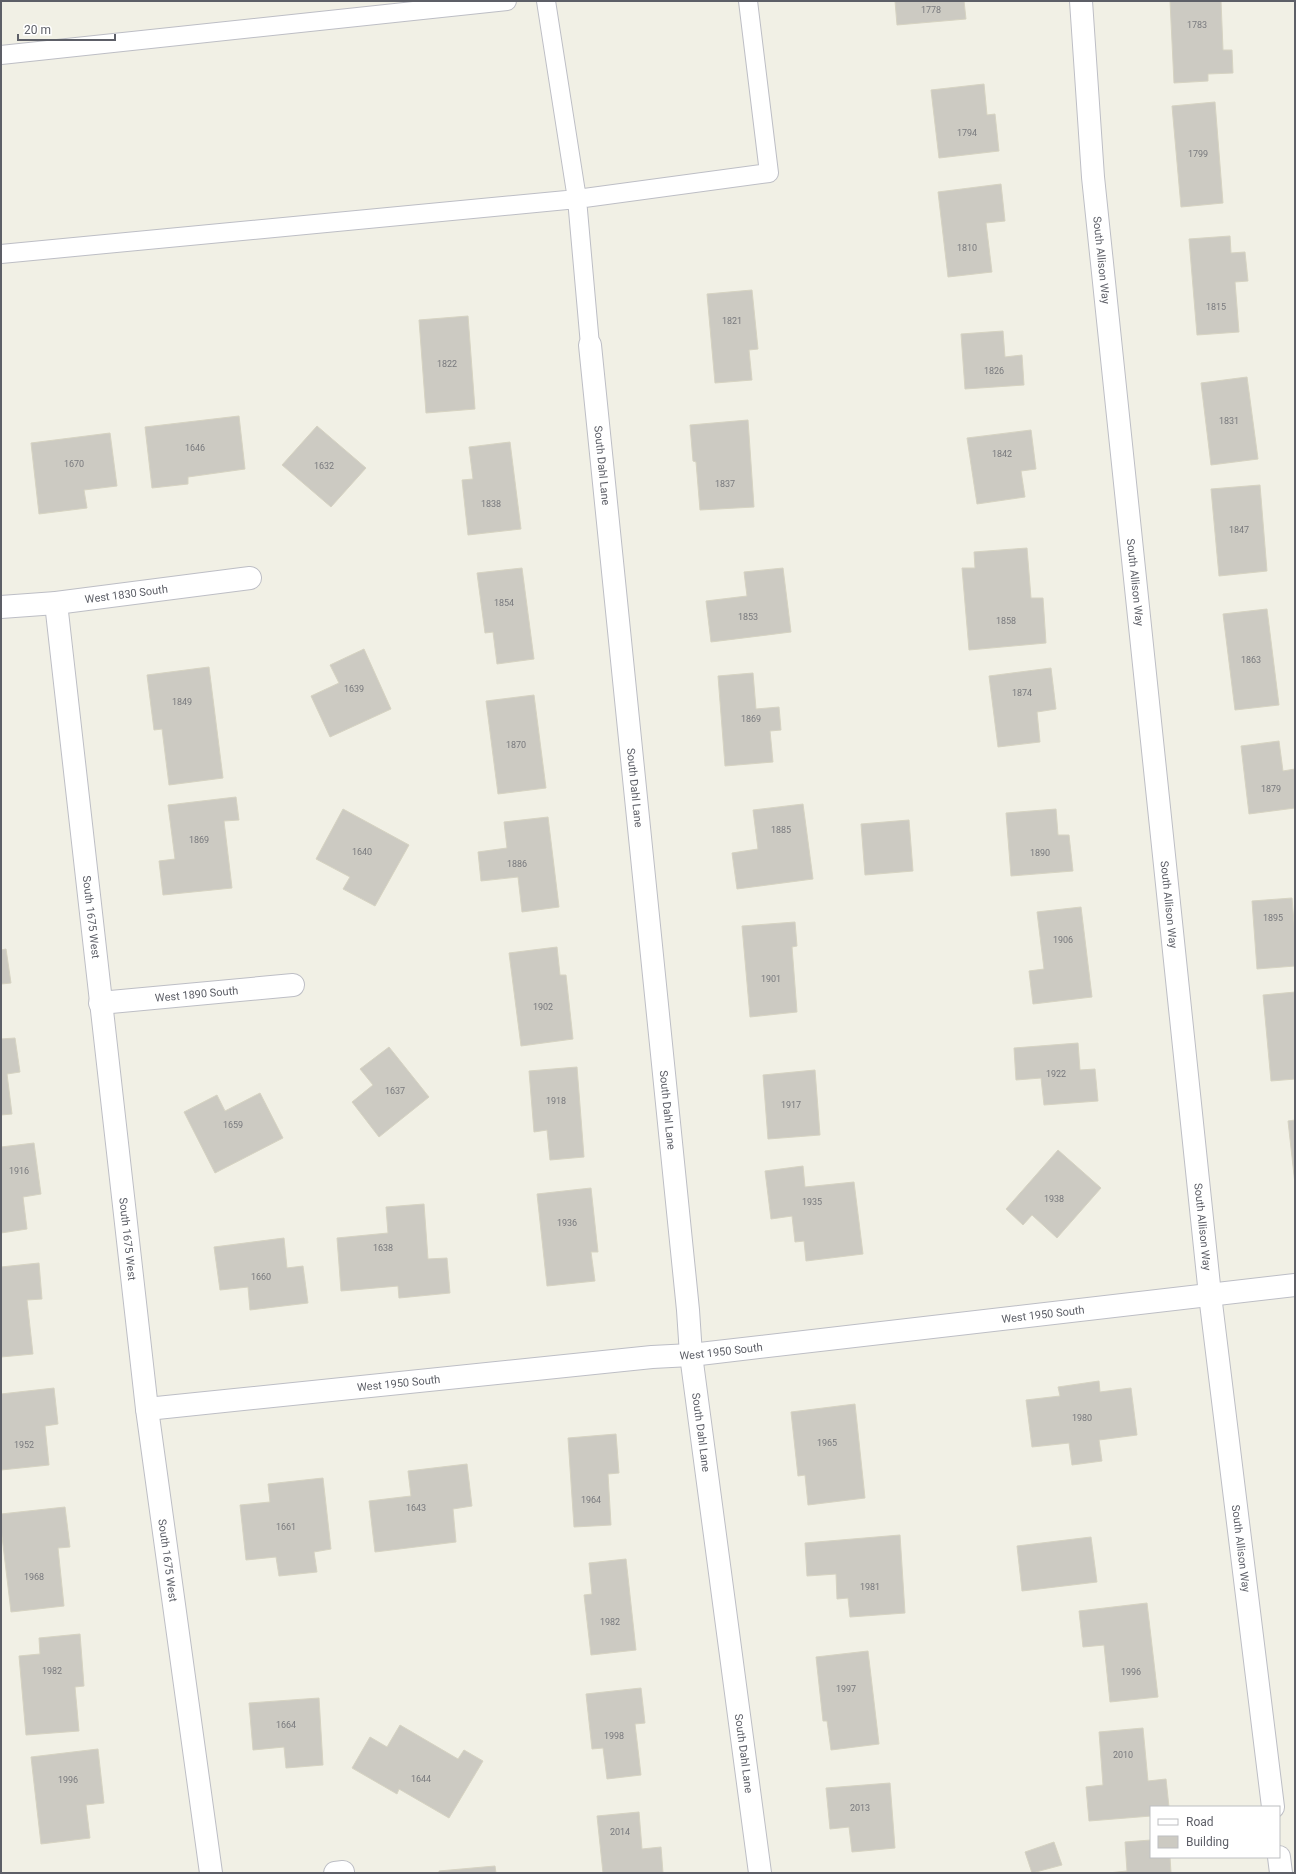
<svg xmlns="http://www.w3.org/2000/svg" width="1296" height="1874" font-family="Roboto,sans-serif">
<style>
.building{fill:#cccac2;stroke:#d6d3c2}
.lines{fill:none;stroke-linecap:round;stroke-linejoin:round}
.service-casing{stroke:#bdbec5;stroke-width:20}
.minor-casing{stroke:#bdbec5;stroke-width:24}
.service{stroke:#fff;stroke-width:18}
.minor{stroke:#fff;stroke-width:22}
.labels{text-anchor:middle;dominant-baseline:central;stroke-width:3;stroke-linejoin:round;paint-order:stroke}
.number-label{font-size:9px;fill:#797a7e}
.street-label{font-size:11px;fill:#5d5f67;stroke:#fff}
</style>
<rect width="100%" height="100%" fill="#f1f0e5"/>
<path class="building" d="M 895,1 L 964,1 L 966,19 L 897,25 Z
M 1170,1 L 1221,1 L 1223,50 L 1232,50 L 1233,73 L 1208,74 L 1208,81 L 1174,83 Z
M 984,84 L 987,115 L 995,114 L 999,151 L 939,158 L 931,90 Z
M 1215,102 L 1223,203 L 1181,207 L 1172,106 Z
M 1001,184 L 1005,221 L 986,223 L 992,272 L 948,277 L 938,192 Z
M 1230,236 L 1231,253 L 1245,252 L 1248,281 L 1235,282 L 1239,332 L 1197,335 L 1189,239 Z
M 752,290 L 758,349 L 749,350 L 752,380 L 715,383 L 707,294 Z
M 468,316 L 475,409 L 426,413 L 419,320 Z
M 1003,331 L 1005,357 L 1022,355 L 1024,385 L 965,389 L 961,334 Z
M 1247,377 L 1258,459 L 1211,465 L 1201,383 Z
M 239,416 L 245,469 L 188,477 L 188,484 L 152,488 L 145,427 Z
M 748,420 L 754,507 L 700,510 L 696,462 L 693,461 L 690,425 Z
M 317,426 L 366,468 L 331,507 L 282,465 Z
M 1031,430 L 1036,469 L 1021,471 L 1025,497 L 977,504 L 967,438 Z
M 110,433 L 117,486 L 84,490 L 87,508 L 39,514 L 31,443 Z
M 510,442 L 521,529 L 468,535 L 462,480 L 473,479 L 469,447 Z
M 1260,485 L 1267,571 L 1219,576 L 1211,489 Z
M 1027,548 L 1031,598 L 1043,598 L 1046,643 L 969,650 L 962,568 L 975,568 L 974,552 Z
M 522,568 L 534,659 L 497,664 L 493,632 L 485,633 L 477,573 Z
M 783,568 L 791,632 L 711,642 L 706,601 L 747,596 L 744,572 Z
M 1267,609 L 1279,705 L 1235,710 L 1223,614 Z
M 364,649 L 391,709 L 330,737 L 311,696 L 339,683 L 330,665 Z
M 209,667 L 223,778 L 169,785 L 162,729 L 154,730 L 147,675 Z
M 1051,668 L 1056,709 L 1037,712 L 1040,742 L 998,747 L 989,676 Z
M 753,673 L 756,709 L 779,707 L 781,730 L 770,731 L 773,762 L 725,766 L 718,676 Z
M 534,695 L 546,788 L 498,794 L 486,701 Z
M 1279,741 L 1283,771 L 1295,769 L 1295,808 L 1249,814 L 1241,746 Z
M 236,797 L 239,820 L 224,821 L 232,888 L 163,895 L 159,861 L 175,859 L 168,805 Z
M 803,804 L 813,879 L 737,889 L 732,853 L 758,849 L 753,810 Z
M 343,809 L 409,845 L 375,906 L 343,889 L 350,877 L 316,859 Z
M 1056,809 L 1058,835 L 1069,835 L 1073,871 L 1011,876 L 1006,813 Z
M 548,817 L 559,907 L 522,912 L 518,877 L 481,881 L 478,852 L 507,848 L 504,822 Z
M 909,820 L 913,871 L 865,875 L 861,824 Z
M 1292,898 L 1295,935 L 1295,966 L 1257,969 L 1252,901 Z
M 1081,907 L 1092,997 L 1033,1004 L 1029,971 L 1044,969 L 1037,912 Z
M 795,922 L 797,946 L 792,947 L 797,1012 L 750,1017 L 742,926 Z
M 557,947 L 560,975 L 566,975 L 573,1039 L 521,1046 L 509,953 Z
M 6,949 L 11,983 L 1,984 L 1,950 Z
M 1295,992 L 1295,1079 L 1271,1081 L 1263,995 Z
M 15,1038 L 20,1072 L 7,1074 L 12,1114 L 1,1115 L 1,1039 Z
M 1078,1043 L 1080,1070 L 1095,1069 L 1098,1101 L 1044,1105 L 1041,1078 L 1016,1080 L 1014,1048 Z
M 389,1047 L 429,1097 L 379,1137 L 352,1102 L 373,1085 L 360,1069 Z
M 577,1067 L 584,1157 L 550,1160 L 547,1130 L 534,1132 L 529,1071 Z
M 815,1070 L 820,1135 L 768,1139 L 763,1075 Z
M 260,1093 L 283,1138 L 215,1173 L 184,1112 L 217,1095 L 225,1111 Z
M 1295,1120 L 1295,1184 L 1288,1121 Z
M 34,1143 L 41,1194 L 23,1197 L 27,1229 L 1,1233 L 1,1147 Z
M 1058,1150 L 1101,1188 L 1057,1238 L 1032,1215 L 1023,1225 L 1006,1209 Z
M 803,1166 L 805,1187 L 854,1182 L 863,1254 L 806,1261 L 804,1241 L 795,1242 L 792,1216 L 771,1219 L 765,1171 Z
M 591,1188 L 598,1252 L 591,1252 L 595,1281 L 547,1286 L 537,1194 Z
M 424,1204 L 428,1259 L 447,1258 L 450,1293 L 399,1298 L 398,1286 L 341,1291 L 337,1238 L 388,1233 L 386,1207 Z
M 284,1238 L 287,1268 L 303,1266 L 308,1303 L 250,1310 L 248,1287 L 220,1290 L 214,1247 Z
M 39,1263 L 42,1299 L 27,1300 L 33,1354 L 1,1357 L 1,1267 Z
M 1099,1381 L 1100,1392 L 1131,1388 L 1137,1435 L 1099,1440 L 1102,1461 L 1072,1465 L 1069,1443 L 1032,1447 L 1026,1400 L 1060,1396 L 1058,1387 Z
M 54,1388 L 58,1424 L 45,1426 L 49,1465 L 1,1470 L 1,1394 Z
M 855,1404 L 865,1498 L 808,1505 L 805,1475 L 798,1476 L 791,1412 Z
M 616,1434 L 619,1473 L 608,1474 L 611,1525 L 574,1527 L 568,1438 Z
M 467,1464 L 472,1506 L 453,1509 L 456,1542 L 375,1552 L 369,1501 L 411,1496 L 408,1471 Z
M 323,1478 L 331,1549 L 314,1552 L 317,1572 L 279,1576 L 276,1557 L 246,1560 L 240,1505 L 270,1502 L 268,1484 Z
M 65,1507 L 70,1547 L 58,1548 L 64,1606 L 11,1612 L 1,1528 L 1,1514 Z
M 900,1535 L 905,1613 L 850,1617 L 848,1598 L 837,1599 L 836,1574 L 807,1576 L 805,1543 Z
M 1091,1537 L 1097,1582 L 1022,1591 L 1017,1546 Z
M 626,1559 L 636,1650 L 591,1655 L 584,1595 L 592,1594 L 589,1563 Z
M 1147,1603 L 1158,1697 L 1110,1702 L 1104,1645 L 1083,1647 L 1079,1611 Z
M 80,1634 L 84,1686 L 75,1687 L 79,1731 L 26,1735 L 19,1656 L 40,1654 L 39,1638 Z
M 868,1651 L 879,1744 L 831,1750 L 827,1721 L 823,1721 L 816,1657 Z
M 641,1688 L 645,1723 L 635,1724 L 641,1775 L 607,1779 L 603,1748 L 592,1749 L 586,1694 Z
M 319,1698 L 323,1765 L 286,1768 L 284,1747 L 253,1750 L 249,1703 Z
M 400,1725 L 458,1759 L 464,1750 L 483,1761 L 449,1818 L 399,1789 L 397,1794 L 352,1768 L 370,1737 L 387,1747 Z
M 1143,1728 L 1148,1781 L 1166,1779 L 1169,1807 L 1151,1807 L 1151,1816 L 1089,1821 L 1086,1787 L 1103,1785 L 1099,1732 Z
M 98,1749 L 104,1803 L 86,1805 L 90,1838 L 41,1844 L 31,1757 Z
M 890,1783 L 895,1848 L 852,1852 L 849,1827 L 830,1829 L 826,1788 Z
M 639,1812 L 642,1849 L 661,1847 L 663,1873 L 603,1873 L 597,1816 Z
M 1151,1840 L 1151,1857 L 1170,1857 L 1171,1873 L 1108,1873 L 1127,1871 L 1125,1842 Z
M 1054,1842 L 1062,1865 L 1032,1873 L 1025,1852 Z
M 495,1866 L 496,1873 L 439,1873 L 439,1871 Z"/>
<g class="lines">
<defs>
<path id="service" d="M 546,1 L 577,199 L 769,173 L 748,1
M 1,55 L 507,1
M 1,254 L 577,199 L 590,345"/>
<g id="minor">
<path id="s1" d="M 1081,1 L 1093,177 L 1210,1295 L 1273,1807"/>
<path id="s2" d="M 590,345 L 688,1310 L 691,1355 L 760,1873"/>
<path id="s3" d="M 56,603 L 147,1409 L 211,1873"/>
<path id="s4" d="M 1,607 L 56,603 L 250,578"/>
<path id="s5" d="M 100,1003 L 293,985"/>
<path id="s6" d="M 147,1409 L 652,1357 L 691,1355 L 1295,1285"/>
<path d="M 1279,1857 L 1281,1873"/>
<path d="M 335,1873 L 343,1872"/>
</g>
</defs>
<use href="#service" class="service-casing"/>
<use href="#minor" class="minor-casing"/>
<use href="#service" class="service"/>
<use href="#minor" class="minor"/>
</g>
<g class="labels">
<g class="number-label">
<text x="931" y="10">1778</text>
<text x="1197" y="25">1783</text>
<text x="967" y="133">1794</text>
<text x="1198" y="154">1799</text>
<text x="967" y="248">1810</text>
<text x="1216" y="307">1815</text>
<text x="732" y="321">1821</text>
<text x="447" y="364">1822</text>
<text x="994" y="371">1826</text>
<text x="1229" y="421">1831</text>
<text x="195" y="448">1646</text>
<text x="1002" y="454">1842</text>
<text x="74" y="464">1670</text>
<text x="324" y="466">1632</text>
<text x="725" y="484">1837</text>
<text x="491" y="504">1838</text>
<text x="1239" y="530">1847</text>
<text x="504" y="603">1854</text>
<text x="748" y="617">1853</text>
<text x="1006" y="621">1858</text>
<text x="1251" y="660">1863</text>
<text x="354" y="689">1639</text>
<text x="1022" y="693">1874</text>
<text x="182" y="702">1849</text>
<text x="751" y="719">1869</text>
<text x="516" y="745">1870</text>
<text x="1271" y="789">1879</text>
<text x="781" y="830">1885</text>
<text x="199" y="840">1869</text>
<text x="362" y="852">1640</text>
<text x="1040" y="853">1890</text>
<text x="517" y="864">1886</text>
<text x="1273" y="918">1895</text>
<text x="1063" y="940">1906</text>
<text x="771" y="979">1901</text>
<text x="543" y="1007">1902</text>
<text x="1056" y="1074">1922</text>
<text x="395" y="1091">1637</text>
<text x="556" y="1101">1918</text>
<text x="791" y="1105">1917</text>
<text x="233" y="1125">1659</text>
<text x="19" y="1171">1916</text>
<text x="1054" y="1199">1938</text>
<text x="812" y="1202">1935</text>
<text x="567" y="1223">1936</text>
<text x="383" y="1248">1638</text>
<text x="261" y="1277">1660</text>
<text x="1082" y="1418">1980</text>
<text x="827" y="1443">1965</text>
<text x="24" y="1445">1952</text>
<text x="591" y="1500">1964</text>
<text x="416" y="1508">1643</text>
<text x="286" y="1527">1661</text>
<text x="34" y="1577">1968</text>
<text x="870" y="1587">1981</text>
<text x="610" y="1622">1982</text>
<text x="52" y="1671">1982</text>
<text x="1131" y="1672">1996</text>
<text x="846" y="1689">1997</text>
<text x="286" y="1725">1664</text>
<text x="614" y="1736">1998</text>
<text x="1123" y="1755">2010</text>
<text x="421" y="1779">1644</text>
<text x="68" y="1780">1996</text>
<text x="860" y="1808">2013</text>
<text x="620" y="1832">2014</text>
</g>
<g class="street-label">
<text stroke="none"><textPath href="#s1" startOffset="260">South Allison Way</textPath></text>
<text stroke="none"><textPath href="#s2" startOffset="121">South Dahl Lane</textPath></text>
<text stroke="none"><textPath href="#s1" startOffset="584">South Allison Way</textPath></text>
<text stroke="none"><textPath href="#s4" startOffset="126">West 1830 South</textPath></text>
<text stroke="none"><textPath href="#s2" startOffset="445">South Dahl Lane</textPath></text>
<text stroke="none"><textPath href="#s1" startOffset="908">South Allison Way</textPath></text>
<text stroke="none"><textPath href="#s3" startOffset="316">South 1675 West</textPath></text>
<text stroke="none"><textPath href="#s5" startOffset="97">West 1890 South</textPath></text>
<text stroke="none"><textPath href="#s2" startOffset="769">South Dahl Lane</textPath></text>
<text stroke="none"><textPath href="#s1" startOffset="1232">South Allison Way</textPath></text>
<text stroke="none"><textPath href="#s3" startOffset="640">South 1675 West</textPath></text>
<text stroke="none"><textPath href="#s6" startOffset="901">West 1950 South</textPath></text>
<text stroke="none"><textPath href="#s6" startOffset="577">West 1950 South</textPath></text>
<text stroke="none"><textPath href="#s6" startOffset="253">West 1950 South</textPath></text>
<text stroke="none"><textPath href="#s2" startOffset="1093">South Dahl Lane</textPath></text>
<text stroke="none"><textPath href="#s1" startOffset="1556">South Allison Way</textPath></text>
<text stroke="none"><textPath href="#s3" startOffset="964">South 1675 West</textPath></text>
<text stroke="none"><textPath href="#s2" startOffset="1417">South Dahl Lane</textPath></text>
</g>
</g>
<rect width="1296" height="1874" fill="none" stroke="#5d5f67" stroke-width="4"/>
<rect x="1150" y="1806" width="130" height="52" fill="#ffffff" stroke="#bebfc2"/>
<rect x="1158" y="1819" width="20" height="6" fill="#ffffff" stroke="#bebfc2"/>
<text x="1186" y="1826" font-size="12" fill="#5d5f67">Road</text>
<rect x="1158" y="1836" width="20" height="12" fill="#cccac2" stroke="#bebfc2"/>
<text x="1186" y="1846" font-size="12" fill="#5d5f67">Building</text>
<path d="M18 34v6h97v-6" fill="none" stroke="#5d5f67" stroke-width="2"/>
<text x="24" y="34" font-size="12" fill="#5d5f67" stroke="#ffffff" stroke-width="3" paint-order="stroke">20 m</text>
</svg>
